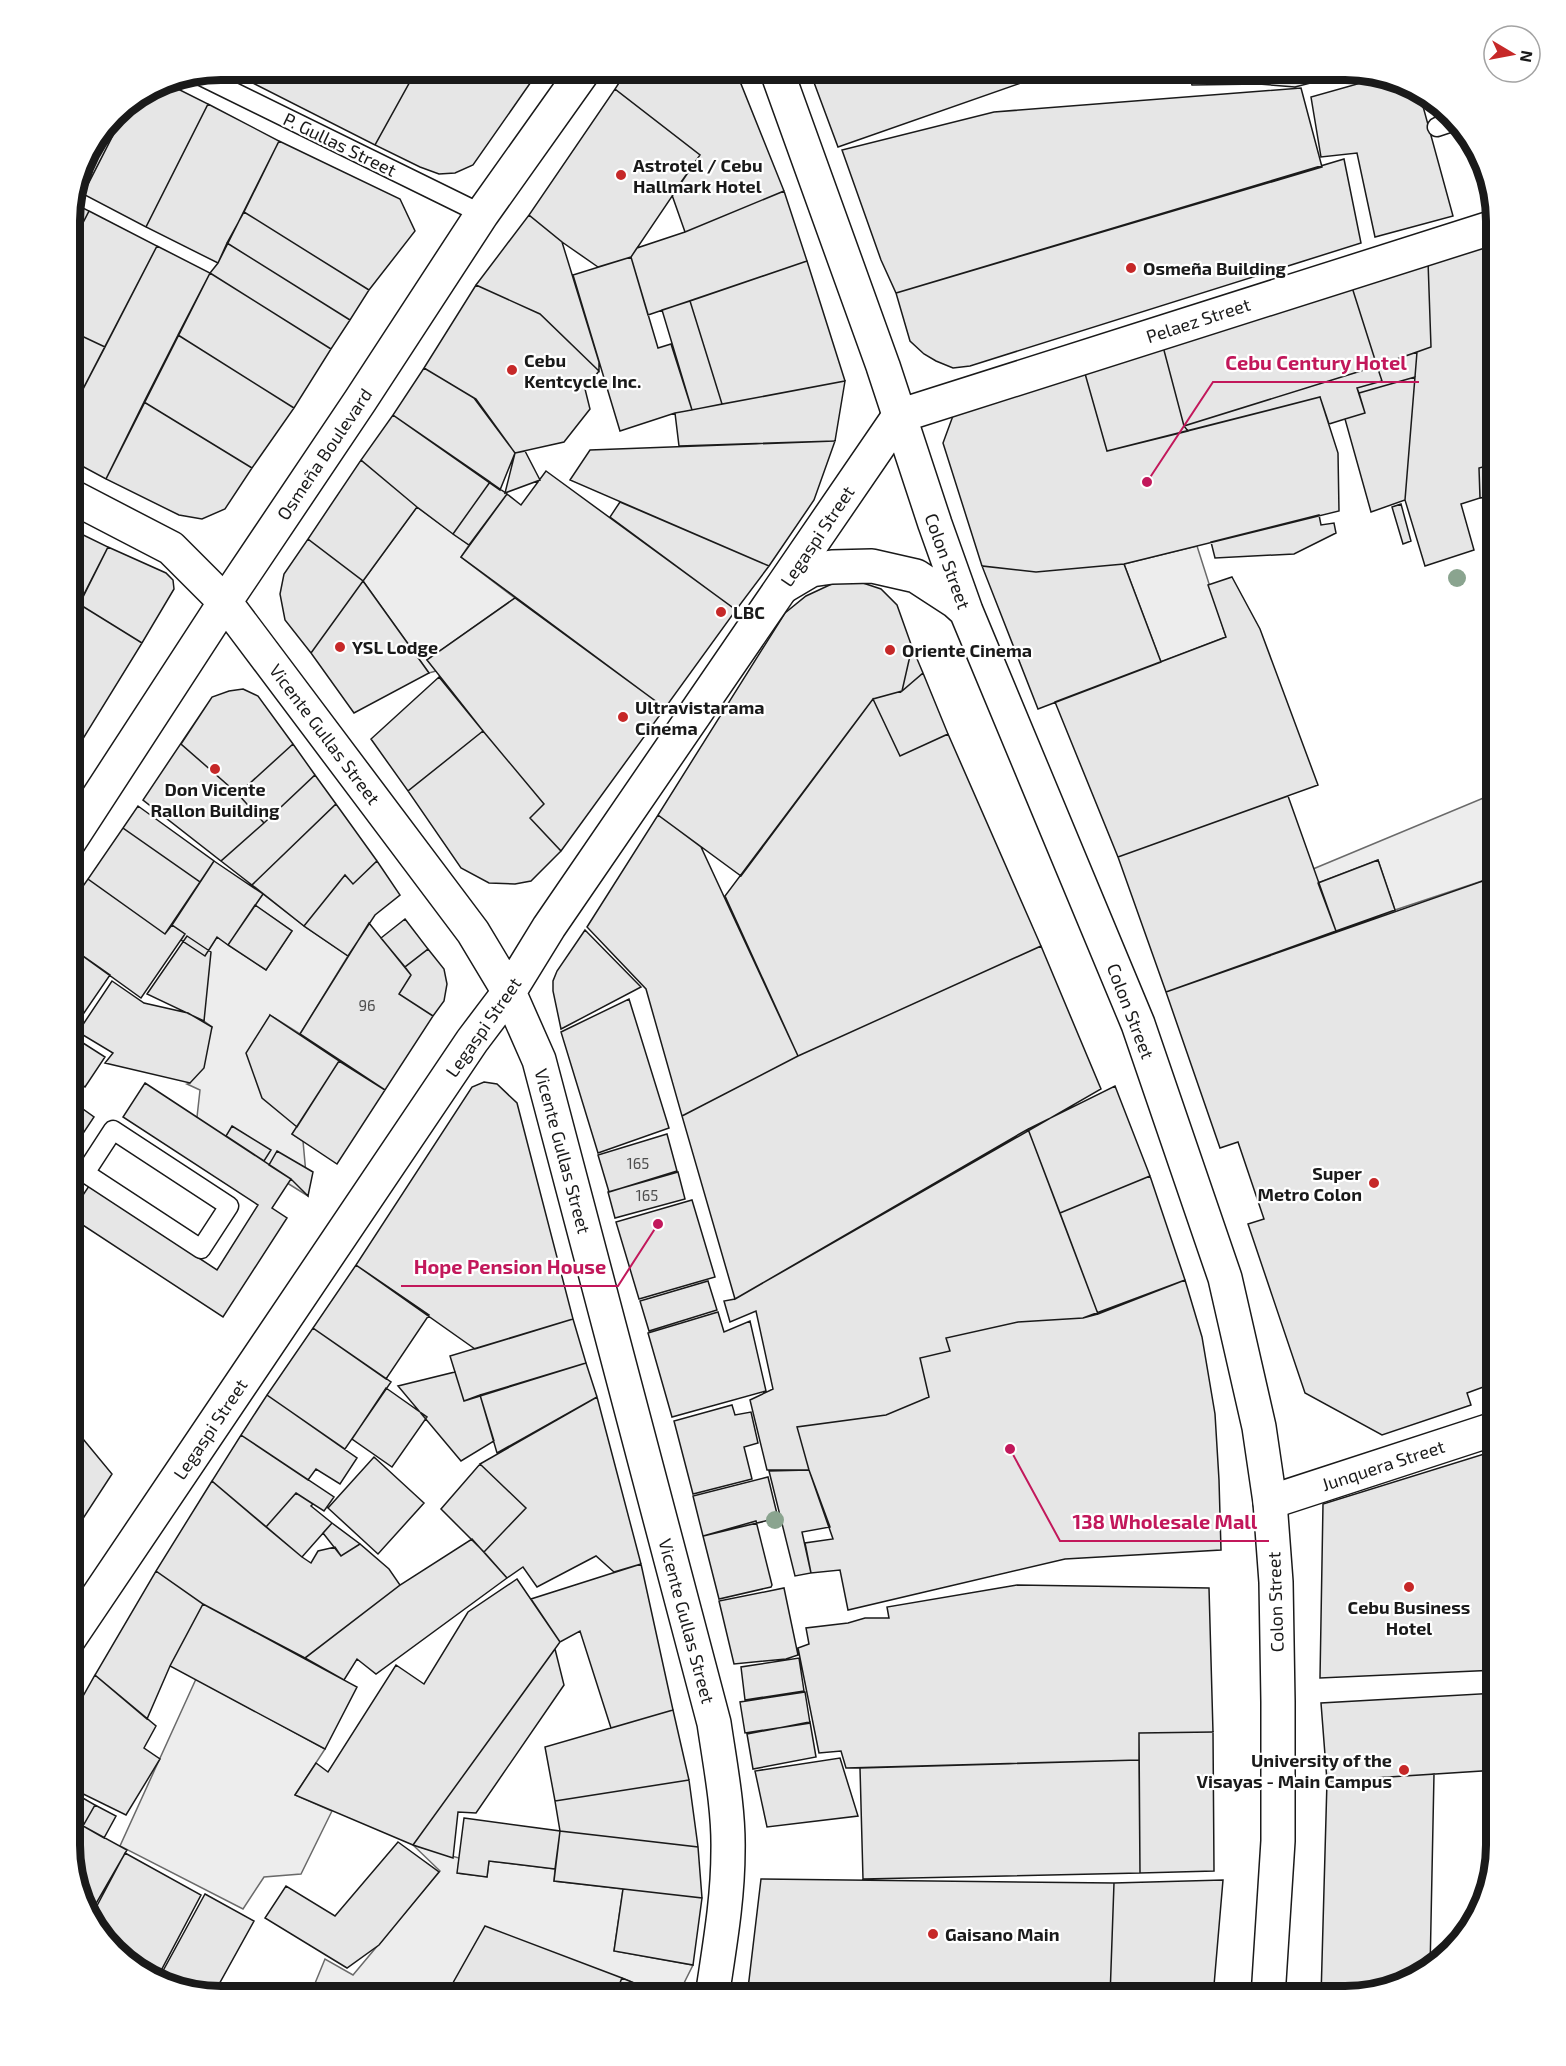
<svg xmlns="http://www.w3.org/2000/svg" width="1566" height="2066" font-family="'Exo 2',sans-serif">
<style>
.green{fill:#ededed;stroke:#6a6a6a;stroke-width:1.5}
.building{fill:#e6e6e6;stroke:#1a1a1a;stroke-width:1.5}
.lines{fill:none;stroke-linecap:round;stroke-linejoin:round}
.service-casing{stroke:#1a1a1a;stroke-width:21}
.tertiary-casing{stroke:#1a1a1a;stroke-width:36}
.secondary-casing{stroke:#1a1a1a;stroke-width:36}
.service{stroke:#fff;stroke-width:18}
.tertiary{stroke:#fff;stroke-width:33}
.secondary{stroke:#fff;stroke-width:33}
.tree{fill:#8aa48f}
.poi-dot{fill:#c62828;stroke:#fff;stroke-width:2}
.labels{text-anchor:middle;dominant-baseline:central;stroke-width:4.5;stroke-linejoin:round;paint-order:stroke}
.number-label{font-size:15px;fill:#4d4d4d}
.street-label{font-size:18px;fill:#1a1a1a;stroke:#fff}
.poi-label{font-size:18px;font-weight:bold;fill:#1a1a1a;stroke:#fff;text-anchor:start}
.rim{fill:none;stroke:#1a1a1a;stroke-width:8}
.leader{fill:none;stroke:#c2185b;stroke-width:2}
.callout-dot{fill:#c2185b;stroke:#fff;stroke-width:2}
.callout-label{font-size:20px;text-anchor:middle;font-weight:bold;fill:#c2185b;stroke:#fff;stroke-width:4.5;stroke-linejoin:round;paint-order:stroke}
</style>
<rect width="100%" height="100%" fill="#fff"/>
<path class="green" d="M 417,507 L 469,545 L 461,557 L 515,598 L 427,660 L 436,671 L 429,673 L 363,581 Z
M 1197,546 L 1226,637 L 1161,662 L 1124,564 Z
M 1493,794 L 1497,804 L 1497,876 L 1395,910 L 1378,860 L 1318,883 L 1313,869 Z
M 263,894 L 304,926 L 348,956 L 300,1034 L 270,1015 L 297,1127 L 292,1134 L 303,1141 L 308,1196 L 196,1126 L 200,1090 L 187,1084 L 190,1083 L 212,1027 L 204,1021 L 205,956 L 217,937 L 266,970 L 292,931 L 255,905 Z
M 196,1679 L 325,1749 L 295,1795 L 332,1811 L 301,1874 L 264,1877 L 243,1909 L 120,1846 Z
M 413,1845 L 459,1858 L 458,1873 L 487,1877 L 489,1861 L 555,1869 L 554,1881 L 623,1889 L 614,1951 L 693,1965 L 677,1997 L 668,1997 L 622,1978 L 445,1997 L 320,1997 L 311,1993 L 325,1959 L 353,1975 L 440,1871 Z"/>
<path class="building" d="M 225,69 L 417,69 L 375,145 Z
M 417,69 L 540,69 L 473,165 L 455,173 L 439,174 L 420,167 L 375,145 Z
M 628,69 L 729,69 L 741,84 L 784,191 L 685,232 L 672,195 L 700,155 L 615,89 Z
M 809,69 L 1061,69 L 838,147 Z
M 1187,69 L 1253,69 L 1259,84 L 1192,85 Z
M 1253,69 L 1355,69 L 1357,71 L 1295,87 L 1259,84 Z
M 1382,77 L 1418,88 L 1453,216 L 1375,237 L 1357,153 L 1321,157 L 1311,97 Z
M 162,81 L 208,104 L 146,227 L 83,194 L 131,100 Z
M 1301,88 L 1322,167 L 896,293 L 881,260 L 842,150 L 994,112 Z
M 615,89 L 700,155 L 631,257 L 598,267 L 562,242 L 529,215 Z
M 131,100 L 77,206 L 71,202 L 84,154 L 120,107 Z
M 208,104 L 279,141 L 218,263 L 146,227 Z
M 279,141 L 400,199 L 415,231 L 369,290 L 244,212 Z
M 1344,159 L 1361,243 L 970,366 L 953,368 L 936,361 L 924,354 L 910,341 L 896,293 Z
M 784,191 L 807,261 L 648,315 L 631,257 L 637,248 L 685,232 Z
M 71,202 L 89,211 L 69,250 L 69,210 Z
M 89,211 L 157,246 L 105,347 L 69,330 L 69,250 Z
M 244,212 L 369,290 L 350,320 L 227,243 Z
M 529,215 L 562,242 L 599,362 L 599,371 L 540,314 L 476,285 Z
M 227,243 L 350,320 L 331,349 L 210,273 L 218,263 Z
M 1497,243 L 1497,463 L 1479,468 L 1480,498 L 1461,504 L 1474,550 L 1425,566 L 1405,500 L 1417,352 L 1431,347 L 1428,261 Z
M 157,246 L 210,273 L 106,479 L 69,459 L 69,416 Z
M 631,257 L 658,348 L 671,344 L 692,410 L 675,413 L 620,431 L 573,275 Z
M 807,261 L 845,381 L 722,404 L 690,301 Z
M 1428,261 L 1431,347 L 1377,366 L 1350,281 Z
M 210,273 L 331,349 L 294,408 L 178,335 Z
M 1350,281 L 1377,366 L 1184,426 L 1161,339 Z
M 476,285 L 540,314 L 599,371 L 585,389 L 590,409 L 564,442 L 515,453 L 474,398 L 424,368 Z
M 690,301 L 722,404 L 692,410 L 662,310 Z
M 69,330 L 105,347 L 69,416 Z
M 178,335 L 294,408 L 252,468 L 144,402 Z
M 1161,339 L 1184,426 L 1188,431 L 1107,451 L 1082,363 Z
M 1417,352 L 1415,377 L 1359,393 L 1357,388 L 1382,381 L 1377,366 Z
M 1082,363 L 1107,451 L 1320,397 L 1338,453 L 1339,511 L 1124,564 L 1036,572 L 982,566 L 943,443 L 954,413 Z
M 1377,366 L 1382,381 L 1357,388 L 1365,413 L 1345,419 L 1329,424 L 1320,397 L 1188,431 L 1184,426 Z
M 424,368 L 476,399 L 515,453 L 500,490 L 393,415 Z
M 1415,377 L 1405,500 L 1371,512 L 1345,419 L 1365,413 L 1359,393 Z
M 845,381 L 835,441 L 679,446 L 675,413 Z
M 144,402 L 252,468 L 225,509 L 202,519 L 179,515 L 106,479 Z
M 393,415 L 490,482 L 453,534 L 417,507 L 361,460 Z
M 835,441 L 814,500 L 769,566 L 570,480 L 590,450 Z
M 525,451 L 540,480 L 505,493 L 515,453 Z
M 361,460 L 417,507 L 363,581 L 308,539 Z
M 1497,463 L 1497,495 L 1480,498 L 1479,468 Z
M 546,471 L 736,610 L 665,708 L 461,557 L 507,494 L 521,505 Z
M 490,482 L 507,494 L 469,545 L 453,534 Z
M 620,502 L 769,566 L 736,610 L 610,517 Z
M 1401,504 L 1411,541 L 1403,544 L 1392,507 Z
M 1319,515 L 1321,525 L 1334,523 L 1336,533 L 1294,554 L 1215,558 L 1211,542 Z
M 69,528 L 108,547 L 69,625 Z
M 308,539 L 363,581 L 311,653 L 285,620 L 280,594 L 284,574 Z
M 108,547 L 166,573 L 173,580 L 174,589 L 142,643 L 79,604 Z
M 1124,564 L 1161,662 L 1038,709 L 982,566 L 1036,572 Z
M 1232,577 L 1260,629 L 1318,785 L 1118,857 L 1055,702 L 1226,637 L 1208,585 Z
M 363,581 L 429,673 L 354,713 L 311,653 Z
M 836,582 L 860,582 L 881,589 L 897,605 L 912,647 L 902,691 L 873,699 L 741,876 L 658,815 L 785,613 L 806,596 Z
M 515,598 L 665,708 L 561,851 L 530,818 L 544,804 L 483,731 L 427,660 Z
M 79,604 L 142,643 L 73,755 L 69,752 L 69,625 Z
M 912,647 L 923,673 L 902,691 Z
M 923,673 L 948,734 L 900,756 L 873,699 L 902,691 Z
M 439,677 L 483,731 L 408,791 L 371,739 Z
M 243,689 L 258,696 L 293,744 L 238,794 L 264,823 L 221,861 L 143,800 L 212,697 L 229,691 Z
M 243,689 L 258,696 L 293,744 L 238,794 L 181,744 L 212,697 L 229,691 Z
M 873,699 L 900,756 L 948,734 L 1041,946 L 798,1056 L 725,896 Z
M 483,731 L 544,804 L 530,818 L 561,851 L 531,881 L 515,884 L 489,883 L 461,868 L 408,791 Z
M 293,744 L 315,775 L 264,823 L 238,794 Z
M 315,775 L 336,804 L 252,885 L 221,861 L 264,823 Z
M 1288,796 L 1336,931 L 1166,992 L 1118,857 Z
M 336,804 L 377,861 L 353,884 L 345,875 L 304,926 L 252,885 Z
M 138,806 L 214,861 L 200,882 L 123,828 Z
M 658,815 L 701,847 L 798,1056 L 682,1116 L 646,989 L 587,927 Z
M 123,828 L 200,882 L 165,934 L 88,879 Z
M 1378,860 L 1395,910 L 1336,931 L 1318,883 Z
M 214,861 L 263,894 L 228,945 L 217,937 L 205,956 L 181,940 L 185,934 L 172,925 Z
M 377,861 L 400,895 L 375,915 L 348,956 L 304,926 L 345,875 L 353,884 Z
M 1497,876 L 1497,1382 L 1467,1393 L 1471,1405 L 1382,1435 L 1305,1393 L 1248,1224 L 1264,1219 L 1238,1142 L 1220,1148 L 1166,992 Z
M 88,879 L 165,934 L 172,925 L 185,934 L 141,998 L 69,946 L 69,906 Z
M 255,905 L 292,931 L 266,970 L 228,945 Z
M 405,919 L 428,949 L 405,967 L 381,938 Z
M 369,923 L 411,975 L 399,994 L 433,1016 L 385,1090 L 300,1034 Z
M 585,930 L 641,987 L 561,1029 L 553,991 L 553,981 L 557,971 Z
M 187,936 L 211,952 L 204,1021 L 147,994 Z
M 69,946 L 110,975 L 73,1029 L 69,1026 Z
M 1041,946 L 1101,1089 L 735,1299 L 682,1116 L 798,1056 Z
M 428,949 L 444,969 L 447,984 L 444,1001 L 433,1016 L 399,994 L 411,975 L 405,967 Z
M 112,981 L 144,1003 L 188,1013 L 212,1027 L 204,1068 L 190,1083 L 105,1063 L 113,1053 L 78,1032 Z
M 629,999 L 669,1128 L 598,1153 L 561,1032 Z
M 270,1015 L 339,1061 L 297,1127 L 262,1098 L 246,1053 Z
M 69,1034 L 105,1057 L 85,1087 L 69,1077 Z
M 339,1061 L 385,1090 L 337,1164 L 292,1134 Z
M 484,1082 L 497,1084 L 517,1103 L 573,1319 L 475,1349 L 356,1265 L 472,1087 Z
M 145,1083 L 291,1179 L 272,1208 L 287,1218 L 223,1317 L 69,1216 L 89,1186 L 217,1270 L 258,1205 L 123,1117 Z
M 1115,1086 L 1150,1176 L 1060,1213 L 1028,1129 Z
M 69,1099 L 94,1117 L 80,1138 L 69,1131 Z
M 232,1126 L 271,1150 L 264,1161 L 226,1136 Z
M 1028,1129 L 1098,1314 L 1083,1318 L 1018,1322 L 946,1338 L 950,1351 L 920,1358 L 929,1397 L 886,1415 L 797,1427 L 809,1470 L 767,1470 L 750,1400 L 773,1389 L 756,1311 L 730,1322 L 724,1301 L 735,1299 Z
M 667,1134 L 677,1171 L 609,1192 L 598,1155 Z
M 277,1151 L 313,1172 L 308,1196 L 291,1179 L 269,1165 Z
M 678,1172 L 685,1199 L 615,1218 L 608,1192 Z
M 1150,1176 L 1185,1280 L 1098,1314 L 1060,1213 Z
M 692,1200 L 715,1277 L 639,1299 L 616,1222 Z
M 356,1265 L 429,1315 L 386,1379 L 313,1328 Z
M 1185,1280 L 1202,1337 L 1215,1414 L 1219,1480 L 1221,1550 L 1065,1559 L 848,1610 L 840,1570 L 811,1573 L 805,1543 L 833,1539 L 809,1470 L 797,1427 L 886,1415 L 929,1397 L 920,1358 L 950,1351 L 946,1338 L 1018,1322 L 1083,1318 Z
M 708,1281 L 717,1310 L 649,1331 L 640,1301 Z
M 718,1312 L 724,1332 L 750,1321 L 766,1391 L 672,1417 L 648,1333 Z
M 573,1319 L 586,1363 L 464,1401 L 450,1356 Z
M 313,1328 L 391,1382 L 345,1449 L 267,1395 Z
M 586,1363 L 597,1397 L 497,1453 L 480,1395 Z
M 455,1372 L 464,1401 L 480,1395 L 494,1441 L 461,1461 L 398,1386 Z
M 386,1388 L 427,1417 L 392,1467 L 352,1439 Z
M 267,1395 L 357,1458 L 340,1484 L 316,1469 L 308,1480 L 241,1435 Z
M 597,1397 L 641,1564 L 614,1572 L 596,1556 L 537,1587 L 523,1567 L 507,1578 L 484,1552 L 526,1508 L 480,1464 Z
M 732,1405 L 735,1415 L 751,1412 L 758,1443 L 744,1447 L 752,1479 L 693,1494 L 674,1421 Z
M 69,1422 L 112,1474 L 69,1540 Z
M 241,1435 L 334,1497 L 324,1511 L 296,1493 L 266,1527 L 212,1481 Z
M 1497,1450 L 1497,1670 L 1320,1678 L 1323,1504 Z
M 374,1457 L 424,1503 L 378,1554 L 328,1508 Z
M 480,1464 L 526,1508 L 484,1552 L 441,1509 Z
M 809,1470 L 830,1527 L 802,1532 L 811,1573 L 795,1576 L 769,1471 Z
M 768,1477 L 778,1518 L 703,1536 L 693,1496 Z
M 212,1481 L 302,1557 L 311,1563 L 318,1551 L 335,1547 L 341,1556 L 360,1544 L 389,1569 L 400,1585 L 305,1658 L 203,1604 L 156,1571 Z
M 296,1493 L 313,1504 L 311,1506 L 332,1523 L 302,1557 L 266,1527 Z
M 756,1521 L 772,1585 L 771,1587 L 719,1599 L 703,1536 Z
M 332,1523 L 360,1544 L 341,1556 L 323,1533 Z
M 472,1539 L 507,1578 L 376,1674 L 357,1659 L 344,1680 L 305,1658 L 400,1585 Z
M 641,1564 L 673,1710 L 611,1728 L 580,1631 L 560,1642 L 531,1599 Z
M 156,1571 L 203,1604 L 170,1666 L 147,1719 L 95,1675 Z
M 517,1579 L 560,1642 L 413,1845 L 295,1795 L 316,1763 L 328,1772 L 396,1665 L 424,1684 L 468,1612 Z
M 1017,1585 L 1209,1588 L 1213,1732 L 1139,1733 L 1139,1760 L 846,1768 L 841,1751 L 819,1753 L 798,1648 L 809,1644 L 806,1628 L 848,1623 L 865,1618 L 889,1618 L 887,1607 Z
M 784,1588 L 798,1655 L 786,1659 L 734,1664 L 719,1601 Z
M 203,1604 L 357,1687 L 325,1749 L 170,1666 Z
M 555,1649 L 564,1685 L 476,1813 L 458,1812 L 453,1858 L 413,1845 Z
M 799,1658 L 804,1691 L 745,1700 L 741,1667 Z
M 95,1675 L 156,1726 L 144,1748 L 160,1759 L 126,1815 L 69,1787 L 69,1721 Z
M 805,1692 L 810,1723 L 745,1733 L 740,1702 Z
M 1497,1693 L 1497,1770 L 1327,1781 L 1321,1703 Z
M 673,1710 L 689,1780 L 555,1801 L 545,1747 Z
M 810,1722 L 816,1757 L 753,1769 L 747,1734 Z
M 1213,1732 L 1214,1871 L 1140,1873 L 1139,1733 Z
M 840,1758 L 858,1816 L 767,1827 L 755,1771 Z
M 1139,1760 L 1140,1873 L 863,1879 L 860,1768 Z
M 1434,1774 L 1430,1971 L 1346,1997 L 1321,1997 L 1327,1781 Z
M 689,1780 L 698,1847 L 560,1831 L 555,1801 Z
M 69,1790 L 95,1805 L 83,1826 L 127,1850 L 90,1914 L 69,1846 Z
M 95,1805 L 116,1816 L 104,1838 L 83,1826 Z
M 464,1818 L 560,1831 L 555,1869 L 489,1861 L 487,1877 L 457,1873 Z
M 560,1831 L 698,1847 L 702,1898 L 554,1881 Z
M 398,1842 L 439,1872 L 379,1945 L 347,1968 L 265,1918 L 286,1886 L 335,1916 Z
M 125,1853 L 201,1895 L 156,1980 L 145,1977 L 94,1930 L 91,1917 Z
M 761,1879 L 1114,1883 L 1110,1997 L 747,1997 Z
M 1223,1880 L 1213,1997 L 1110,1997 L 1114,1883 Z
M 623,1889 L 702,1898 L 693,1965 L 614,1951 Z
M 205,1894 L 254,1921 L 213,1995 L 158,1980 Z
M 485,1926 L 622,1978 L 614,1997 L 445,1997 Z
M 622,1978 L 668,1997 L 614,1997 Z
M 252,1985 L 276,1997 L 246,1997 Z"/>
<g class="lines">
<defs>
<path id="service" d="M 197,74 L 482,214
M 1437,127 L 1455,121
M 113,1130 L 229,1206 L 201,1249 L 85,1173 Z
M 69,1163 L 85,1173"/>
<path id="tertiary" d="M 69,495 L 171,548 L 225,602 L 473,932 L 509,992 L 539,1060 L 714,1723 C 720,1764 729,1810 728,1851 C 728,1900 719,1949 712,1997
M 1270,1502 L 1497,1428
M 69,1639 L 472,1041 L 509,992 L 549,927 L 899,416 L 1497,226"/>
<path id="secondary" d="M 776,69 L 883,366 L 935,524 L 966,611 L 1138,1024 L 1225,1278 L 1259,1427 L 1270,1502 L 1276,1582 L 1278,1702 L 1278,1841 L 1268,1997
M 784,586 L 811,570 L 832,567 L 872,566 L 916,576 L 956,602 L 966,611
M 69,842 L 225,602 L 360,401 L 482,214 L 585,69"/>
</defs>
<use href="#service" class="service-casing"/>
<use href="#tertiary" class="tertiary-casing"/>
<use href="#secondary" class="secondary-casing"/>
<use href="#service" class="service"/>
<use href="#tertiary" class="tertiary"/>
<use href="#secondary" class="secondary"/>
</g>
<g class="tree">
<circle cx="1457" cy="578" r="9"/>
<circle cx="775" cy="1520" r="9"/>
</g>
<g class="poi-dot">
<circle cx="621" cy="175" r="6"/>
<circle cx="1131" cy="268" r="6"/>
<circle cx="512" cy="370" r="6"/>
<circle cx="721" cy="612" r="6"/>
<circle cx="340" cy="647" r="6"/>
<circle cx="890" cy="650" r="6"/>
<circle cx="623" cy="717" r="6"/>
<circle cx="215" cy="769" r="6"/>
<circle cx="1374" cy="1183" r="6"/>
<circle cx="1409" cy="1587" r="6"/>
<circle cx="1404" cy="1770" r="6"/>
<circle cx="933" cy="1934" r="6"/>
</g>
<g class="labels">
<g class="number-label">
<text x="367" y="1005">96</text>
<text x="638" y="1163">165</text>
<text x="647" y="1195">165</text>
</g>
<g class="street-label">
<text transform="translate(340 144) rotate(26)">P. Gullas Street</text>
<text transform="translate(1198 320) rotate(-18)">Pelaez Street</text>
<text transform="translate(324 454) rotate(-56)">Osmeña Boulevard</text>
<text transform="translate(817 536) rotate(-56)">Legaspi Street</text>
<text transform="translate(948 561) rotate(70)">Colon Street</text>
<text transform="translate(325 734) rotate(53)">Vicente Gullas Street</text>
<text transform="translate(1131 1011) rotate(69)">Colon Street</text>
<text transform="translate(483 1027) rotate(-55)">Legaspi Street</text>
<text transform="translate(563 1151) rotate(75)">Vicente Gullas Street</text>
<text transform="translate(210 1429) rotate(-56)">Legaspi Street</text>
<text transform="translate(1383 1465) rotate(-18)">Junquera Street</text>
<text transform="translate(1275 1602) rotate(-92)">Colon Street</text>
<text transform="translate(687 1621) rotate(75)">Vicente Gullas Street</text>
</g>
<g class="poi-label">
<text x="633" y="165">Astrotel / Cebu<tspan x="633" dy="21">Hallmark Hotel</tspan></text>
<text x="1143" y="268">Osmeña Building</text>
<text x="524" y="360">Cebu<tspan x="524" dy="21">Kentcycle Inc.</tspan></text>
<text x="733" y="612">LBC</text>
<text x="352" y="647">YSL Lodge</text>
<text x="902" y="650">Oriente Cinema</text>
<text x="635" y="707">Ultravistarama<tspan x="635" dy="21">Cinema</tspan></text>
<text x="215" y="789" text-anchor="middle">Don Vicente<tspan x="215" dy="21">Rallon Building</tspan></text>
<text x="1362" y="1173" text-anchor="end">Super<tspan x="1362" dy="21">Metro Colon</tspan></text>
<text x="1409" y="1607" text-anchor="middle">Cebu Business<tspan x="1409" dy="21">Hotel</tspan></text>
<text x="1392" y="1760" text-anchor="end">University of the<tspan x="1392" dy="21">Visayas - Main Campus</tspan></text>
<text x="945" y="1934">Gaisano Main</text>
</g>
</g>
<path d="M0 0H1566V2066H0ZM221 80H1345A141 141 0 0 1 1486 221V1845A141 141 0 0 1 1345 1986H221A141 141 0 0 1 80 1845V221A141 141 0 0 1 221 80Z" fill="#fff" fill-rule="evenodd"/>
<path class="rim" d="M221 80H1345A141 141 0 0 1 1486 221V1845A141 141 0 0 1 1345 1986H221A141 141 0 0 1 80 1845V221A141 141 0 0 1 221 80Z"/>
<path class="leader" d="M1147 482L1213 382H1419M658 1224L618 1286H401M1010 1449L1060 1541H1269"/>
<g class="callout-dot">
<circle cx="1147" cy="482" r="6"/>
<circle cx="658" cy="1224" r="6"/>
<circle cx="1010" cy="1449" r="6"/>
</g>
<g class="callout-label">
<text x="1316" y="370">Cebu Century Hotel</text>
<text x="510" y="1274">Hope Pension House</text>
<text x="1165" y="1529">138 Wholesale Mall</text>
</g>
<g transform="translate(1512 54) rotate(100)"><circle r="28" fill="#ffffff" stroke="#a3a3a3" stroke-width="1.5"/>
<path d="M0-4.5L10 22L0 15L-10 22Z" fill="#c62828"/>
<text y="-9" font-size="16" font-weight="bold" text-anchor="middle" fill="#1a1a1a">N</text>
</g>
</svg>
